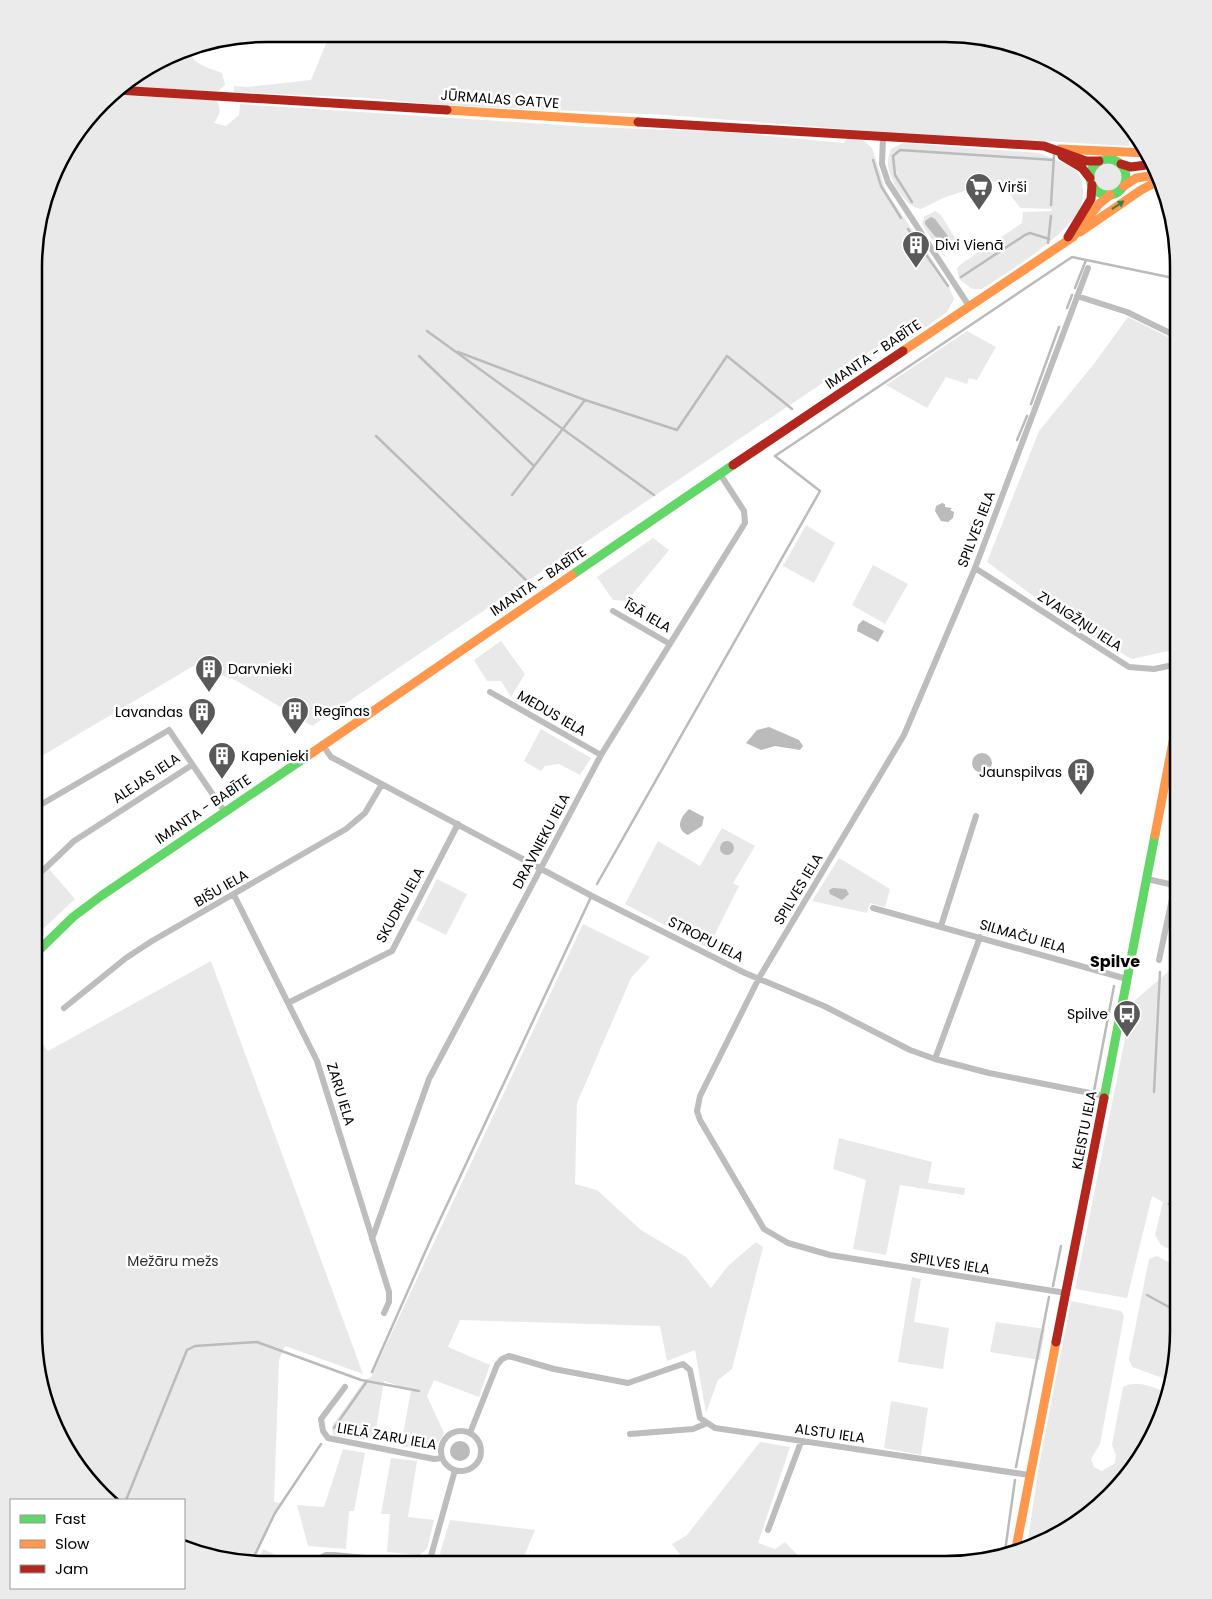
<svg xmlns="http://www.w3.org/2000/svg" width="1212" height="1599" font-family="Poppins,sans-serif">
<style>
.green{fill:#e9e9e9}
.water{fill:#bbb}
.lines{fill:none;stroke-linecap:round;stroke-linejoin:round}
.stream{stroke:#bbb;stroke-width:2.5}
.street{stroke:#bdbdbd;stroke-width:6}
.fast{stroke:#63d668;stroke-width:9}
.slow{stroke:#ff974d;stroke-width:9}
.jam{stroke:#b3261e;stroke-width:9}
.oneway{fill:#3b803e}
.labels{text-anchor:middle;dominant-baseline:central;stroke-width:5;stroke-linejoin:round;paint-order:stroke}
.street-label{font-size:14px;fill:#000;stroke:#fff}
.poi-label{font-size:14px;fill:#000;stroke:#fff;text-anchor:start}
.park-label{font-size:14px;fill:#2e2e2e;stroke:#fff}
.quarter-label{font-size:16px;font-weight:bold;fill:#000;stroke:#fff}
.rim{fill:none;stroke:#000;stroke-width:2.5}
</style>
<rect width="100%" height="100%" fill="#fff"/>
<path class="green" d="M 330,34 L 975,36 L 1074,73 L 1120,114 L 1130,128 L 1129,146 L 869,131 L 667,115 L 443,105 L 366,98 L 234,92 L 234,86 L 247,87 L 311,80 Z
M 189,48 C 191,65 208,67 222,73 L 225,85 L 218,91 L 123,87 Z
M 111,95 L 216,100 C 222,109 220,115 214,123 L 226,126 L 239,115 L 240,104 L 591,127 L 727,132 L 844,143 L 847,138 L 863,140 L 872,148 L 886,191 L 947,282 L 954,299 L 947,312 L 911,338 L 903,329 L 312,726 L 237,681 L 195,665 L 35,760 L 36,237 L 65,151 Z
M 903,143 L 1039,153 C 1051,158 1071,164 1079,175 C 1085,185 1084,202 1078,212 C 1063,238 1008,272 982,289 L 972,289 L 959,279 L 957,268 L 961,264 L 1022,223 L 1023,212 L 1051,211 L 1052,209 L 1020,208 L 1002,183 L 995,181 L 943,198 L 921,209 C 905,207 889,180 888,164 C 888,159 889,154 891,149 Z
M1093 177a15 15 0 1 1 30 0a15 15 0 1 1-30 0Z
M 935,211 L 941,215 L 960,246 L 960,250 L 953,240 L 941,250 L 947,258 L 939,251 L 922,224 L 924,217 Z
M 1128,317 L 1178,342 L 1178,641 L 1172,650 L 1132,659 L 1077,628 L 987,562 L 1039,431 L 1093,365 Z
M 967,331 L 996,347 L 977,380 L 969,378 L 967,384 L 946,377 L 927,408 L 886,385 Z
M 806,525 L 835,543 L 814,583 L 783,566 Z
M 653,538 L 669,550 L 627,601 L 613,600 L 597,577 Z
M 873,565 L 908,584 L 885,624 L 852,605 Z
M 501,641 L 525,674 L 511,697 L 501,681 L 487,681 L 474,660 Z
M 541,729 L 591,758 L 580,775 L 559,764 L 545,766 L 541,771 L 524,761 Z
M 722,828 L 755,846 L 733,883 L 739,886 L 708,948 L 625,904 L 658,841 L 700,866 Z
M 839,858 L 890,889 L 885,907 L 870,903 L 867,913 L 812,901 Z
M 49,869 L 75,899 L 42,930 L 35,919 L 35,883 Z
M 437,879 L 467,894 L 446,935 L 416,920 Z
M 583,924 L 650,957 L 631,978 L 577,1103 L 575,1184 L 597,1190 L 641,1230 L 686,1257 L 711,1288 L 728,1266 L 756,1242 L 763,1247 L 732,1369 L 718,1380 L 706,1413 L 695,1350 L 667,1361 L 660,1326 L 460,1320 L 448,1347 L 490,1365 L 479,1397 L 434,1380 L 427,1396 L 444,1433 C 433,1456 423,1449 401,1446 L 411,1390 L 384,1381 L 374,1441 L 333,1435 L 332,1426 L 365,1380 L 371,1377 Z
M 211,961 L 363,1374 L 285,1346 L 279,1360 L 274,1502 L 281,1503 L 251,1563 L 238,1563 L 184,1543 L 184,1500 L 109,1500 L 92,1485 L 58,1435 L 34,1331 L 34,1032 L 48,1051 Z
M 1178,963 L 1178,1254 L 1161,1245 L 1155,1235 L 1163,1202 L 1152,1196 L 1127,1298 L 1075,1289 L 1132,1003 Z
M 839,1138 L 932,1162 L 928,1183 L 965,1188 L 964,1195 L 900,1185 L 886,1255 L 853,1249 L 866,1180 L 833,1169 Z
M 1157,1256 L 1178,1267 L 1178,1347 L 1171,1381 L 1132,1367 L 1129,1359 L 1149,1259 Z
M 912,1277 L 921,1279 L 914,1322 L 949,1328 L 943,1369 L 898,1362 Z
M 1071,1301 L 1121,1311 L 1124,1316 L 1100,1444 L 1091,1459 L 1094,1467 L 1102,1471 L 1115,1463 L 1116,1455 L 1112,1445 L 1123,1387 C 1139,1379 1153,1388 1168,1393 C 1156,1453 1102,1513 1049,1540 C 1043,1544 1034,1544 1027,1546 L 1038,1471 Z
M 996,1322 L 1045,1329 L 1040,1360 L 990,1352 Z
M 891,1401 L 928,1408 L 921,1455 L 884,1448 Z
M 760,1442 L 790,1447 L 758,1543 L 775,1549 L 785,1542 L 807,1565 L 688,1565 L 672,1544 L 687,1535 Z
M 343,1449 L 365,1453 L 354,1511 L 349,1511 L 346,1549 L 308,1546 L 297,1505 L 324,1507 Z
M 391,1458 L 417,1461 L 408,1517 L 434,1520 L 427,1549 L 419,1555 L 387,1552 L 390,1514 L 381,1514 Z
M 450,1520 L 535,1530 L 521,1564 L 459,1564 L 444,1560 L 440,1553 Z
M 263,1549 L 293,1563 L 256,1563 Z"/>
<path class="water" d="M 931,217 L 935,219 L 948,236 L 948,241 L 942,245 L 925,224 L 925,221 Z
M 942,503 L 945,504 L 945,507 L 952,508 L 950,510 L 954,512 L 953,518 L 948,522 L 941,521 L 935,511 L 936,506 Z
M 863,620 L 884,631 L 878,642 L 857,631 L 858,625 Z
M 769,727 L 799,740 L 803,746 L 800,750 L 775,746 L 761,750 L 746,743 L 757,730 Z
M972 763a10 10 0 1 1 20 0a10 10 0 1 1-20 0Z
M 689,809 L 704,817 L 702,826 L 688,835 C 674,828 681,817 689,809 Z
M720 848a7 7 0 1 1 14 0a7 7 0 1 1-14 0Z
M 833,888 L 846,889 L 849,894 L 842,900 L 830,894 L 829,890 Z
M450 1451a10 10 0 1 1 20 0a10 10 0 1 1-20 0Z"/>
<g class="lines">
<path class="stream" d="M 873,160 L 881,186 L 901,218
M 912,202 L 895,175 L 893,156 L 900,150 L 1054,160
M 1051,205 L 1054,155
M 908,229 L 948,286
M 1048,243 L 1051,216
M 961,277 L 1025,235 L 1030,233 L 1049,239
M 1075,288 L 1086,260
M 1067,308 L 1072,295
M 427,331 L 654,495
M 458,352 L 585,400 L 677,430 L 727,356 L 792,409
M 419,356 L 534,466
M 1031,404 L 1059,327
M 376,436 L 528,582
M 1017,440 L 1027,416
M 512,495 L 585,400
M 597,884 L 820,491 L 775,456 L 1072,257 L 1178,279
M 1094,1091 L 1114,986
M 1154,1092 L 1160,972
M 1169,1204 L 1178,1208
M 1053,1286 L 1061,1246
M 1147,1295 L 1178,1312
M 372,1372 L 430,1241 L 591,897
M 334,1428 L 367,1381
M 1016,1467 L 1049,1297
M 126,1500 L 187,1350 L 195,1346 L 257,1342 L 361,1380 L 419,1391
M 1005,1551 L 1015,1480
M 251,1563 L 275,1513 L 321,1444"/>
<path class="street" d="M 883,137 L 882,164 L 888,182 L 969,306
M 1077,296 L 1127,312 L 1178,337
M 975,568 L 1129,667 L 1154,669 L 1178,664
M 613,611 L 670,644
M 490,692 L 601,755
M 322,744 L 331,757 L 592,896 L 745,973 L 824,1006 L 910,1050 L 935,1059 L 989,1073 L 1105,1096
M 35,808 L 169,730 L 224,811
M 35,878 L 74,841 L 192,765
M 1147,879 L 1178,886
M 234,895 L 317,1061 L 389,1292 L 389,1302 L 384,1313
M 873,908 L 1127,979
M 941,926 L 976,816
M 1159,960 L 1175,885
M 288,1003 L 392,951 L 458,824
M 64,1008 L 126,958 L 152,941 L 346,829 L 365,813 L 382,784
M 935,1059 L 980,937
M 372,1239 L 429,1079 L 601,755 L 745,523 L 744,511 L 720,474
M 1066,1293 L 830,1255 L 788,1243 L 764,1229 L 700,1120 L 697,1111 L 700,1096 L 759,978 L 904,735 L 975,568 L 1088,268
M 345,1387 L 321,1419 L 323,1431 L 328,1438 L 434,1459 L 442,1458
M441 1451a20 20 0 1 1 40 0a20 20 0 1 1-40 0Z
M 470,1433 L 497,1365 L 502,1359 L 509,1356 L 554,1369 L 628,1383 L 683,1364 L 690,1370 L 700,1418 L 715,1428 L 1029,1475
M 630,1434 L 693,1429 L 705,1424
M 768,1530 L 801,1442
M 311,1563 L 326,1555 L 334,1555 L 430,1564
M 427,1564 L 431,1556 L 455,1470"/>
<path class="fast" d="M1090 177a18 18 0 1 1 36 0a18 18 0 1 1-36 0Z
M 572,575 L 733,465
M 34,955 L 73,917 L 101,896 L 306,757
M 1104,1098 L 1155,835"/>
<path class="slow" d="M 447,110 L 638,122
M 1060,149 L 1147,153
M 1124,186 L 1136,178 L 1156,175
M 1080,232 L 1141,190 L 1158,181
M 903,351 L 1073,237 L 1099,204 L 1110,195
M 306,757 L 572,575
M 1155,835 L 1178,716
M 1016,1548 L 1056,1342"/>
<path class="jam" d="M 116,90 L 447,110
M 638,122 L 1044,146 L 1086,161 L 1099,161
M 1062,156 L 1082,168 L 1090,178
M 1121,164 L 1131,167 L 1154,164
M 1068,237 L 1091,199 L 1092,185
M 733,465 L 903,351
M 1056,1342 L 1104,1098"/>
</g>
<defs><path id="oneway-solid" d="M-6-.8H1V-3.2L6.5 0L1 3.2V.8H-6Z" transform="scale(1.25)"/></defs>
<use class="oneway" href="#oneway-solid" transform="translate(1118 205) rotate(-34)"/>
<defs>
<symbol id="supermarket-pin" viewBox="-11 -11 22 30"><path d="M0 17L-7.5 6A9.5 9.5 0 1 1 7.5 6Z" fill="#595959" stroke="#fff"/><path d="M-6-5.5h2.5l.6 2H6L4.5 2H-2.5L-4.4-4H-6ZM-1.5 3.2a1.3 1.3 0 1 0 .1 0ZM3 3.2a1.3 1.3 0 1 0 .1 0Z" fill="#fff"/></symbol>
<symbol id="building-pin" viewBox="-11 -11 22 30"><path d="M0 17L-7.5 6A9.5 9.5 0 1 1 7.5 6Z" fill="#595959" stroke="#fff"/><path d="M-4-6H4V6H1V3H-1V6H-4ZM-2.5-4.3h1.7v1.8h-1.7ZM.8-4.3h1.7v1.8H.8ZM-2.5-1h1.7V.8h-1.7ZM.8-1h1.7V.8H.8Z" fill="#fff"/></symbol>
<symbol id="bus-pin" viewBox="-11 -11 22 30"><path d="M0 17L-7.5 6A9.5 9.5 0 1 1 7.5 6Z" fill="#595959" stroke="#fff"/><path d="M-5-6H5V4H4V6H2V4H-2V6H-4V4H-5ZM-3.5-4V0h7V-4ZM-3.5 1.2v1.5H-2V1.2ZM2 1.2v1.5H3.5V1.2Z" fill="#fff"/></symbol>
</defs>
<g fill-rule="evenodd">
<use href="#supermarket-pin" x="963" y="171" width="32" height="43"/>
<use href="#building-pin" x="900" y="229" width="32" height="43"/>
<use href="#building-pin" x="193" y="653" width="32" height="43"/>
<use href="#building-pin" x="279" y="695" width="32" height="43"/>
<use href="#building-pin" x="186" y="696" width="32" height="43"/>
<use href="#building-pin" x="206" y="740" width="32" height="43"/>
<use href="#building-pin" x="1065" y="756" width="32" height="43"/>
<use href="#bus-pin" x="1111" y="998" width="32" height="43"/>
</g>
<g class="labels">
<g class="street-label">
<text transform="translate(500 99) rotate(4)">JŪRMALAS GATVE</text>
<text transform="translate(873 354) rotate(-34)">IMANTA - BABĪTE</text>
<text transform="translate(976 529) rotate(-69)">SPILVES IELA</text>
<text transform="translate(538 581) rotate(-34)">IMANTA - BABĪTE</text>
<text transform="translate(648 616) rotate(30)">ĪSĀ IELA</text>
<text transform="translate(1080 621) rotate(33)">ZVAIGŽŅU IELA</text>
<text transform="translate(552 713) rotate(30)">MEDUS IELA</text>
<text transform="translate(146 778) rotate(-34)">ALEJAS IELA</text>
<text transform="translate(203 809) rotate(-34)">IMANTA - BABĪTE</text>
<text transform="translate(541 841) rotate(-62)">DRAVNIEKU IELA</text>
<text transform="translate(221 888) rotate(-30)">BIŠU IELA</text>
<text transform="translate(798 889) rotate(-59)">SPILVES IELA</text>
<text transform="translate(400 905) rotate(-61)">SKUDRU IELA</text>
<text transform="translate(1023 936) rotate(16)">SILMAČU IELA</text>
<text transform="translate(706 939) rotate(27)">STROPU IELA</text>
<text transform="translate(341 1094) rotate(73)">ZARU IELA</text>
<text transform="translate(1084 1130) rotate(-79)">KLEISTU IELA</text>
<text transform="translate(950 1263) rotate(9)">SPILVES IELA</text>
<text transform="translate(830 1433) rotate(8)">ALSTU IELA</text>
<text transform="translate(387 1436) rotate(10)">LIELĀ ZARU IELA</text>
</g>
<g class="poi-label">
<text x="998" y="187">Virši</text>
<text x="935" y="245">Divi Vienā</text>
<text x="228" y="669">Darvnieki</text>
<text x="314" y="711">Regīnas</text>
<text x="183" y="712" text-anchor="end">Lavandas</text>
<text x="241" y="756">Kapenieki</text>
<text x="1062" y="772" text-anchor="end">Jaunspilvas</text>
<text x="1108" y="1014" text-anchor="end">Spilve</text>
</g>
<g class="park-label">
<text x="173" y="1261">Mežāru mežs</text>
</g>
<g class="quarter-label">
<text x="1115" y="961">Spilve</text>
</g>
</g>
<path d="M0 0H1212V1599H0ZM267 42H945A225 225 0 0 1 1170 267V1331A225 225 0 0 1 945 1556H267A225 225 0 0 1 42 1331V267A225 225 0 0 1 267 42Z" fill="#ebebeb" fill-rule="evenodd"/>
<path class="rim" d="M267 42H945A225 225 0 0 1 1170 267V1331A225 225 0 0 1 945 1556H267A225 225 0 0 1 42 1331V267A225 225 0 0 1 267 42Z"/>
<rect x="10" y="1499" width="175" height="90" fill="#ffffff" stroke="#999999"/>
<rect x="20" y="1515" width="25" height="8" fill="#63d668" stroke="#999999"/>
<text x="55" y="1524" font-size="15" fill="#000000">Fast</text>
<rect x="20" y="1540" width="25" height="8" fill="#ff974d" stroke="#999999"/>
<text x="55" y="1549" font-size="15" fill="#000000">Slow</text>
<rect x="20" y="1565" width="25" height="8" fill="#b3261e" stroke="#999999"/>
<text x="55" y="1574" font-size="15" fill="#000000">Jam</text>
</svg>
